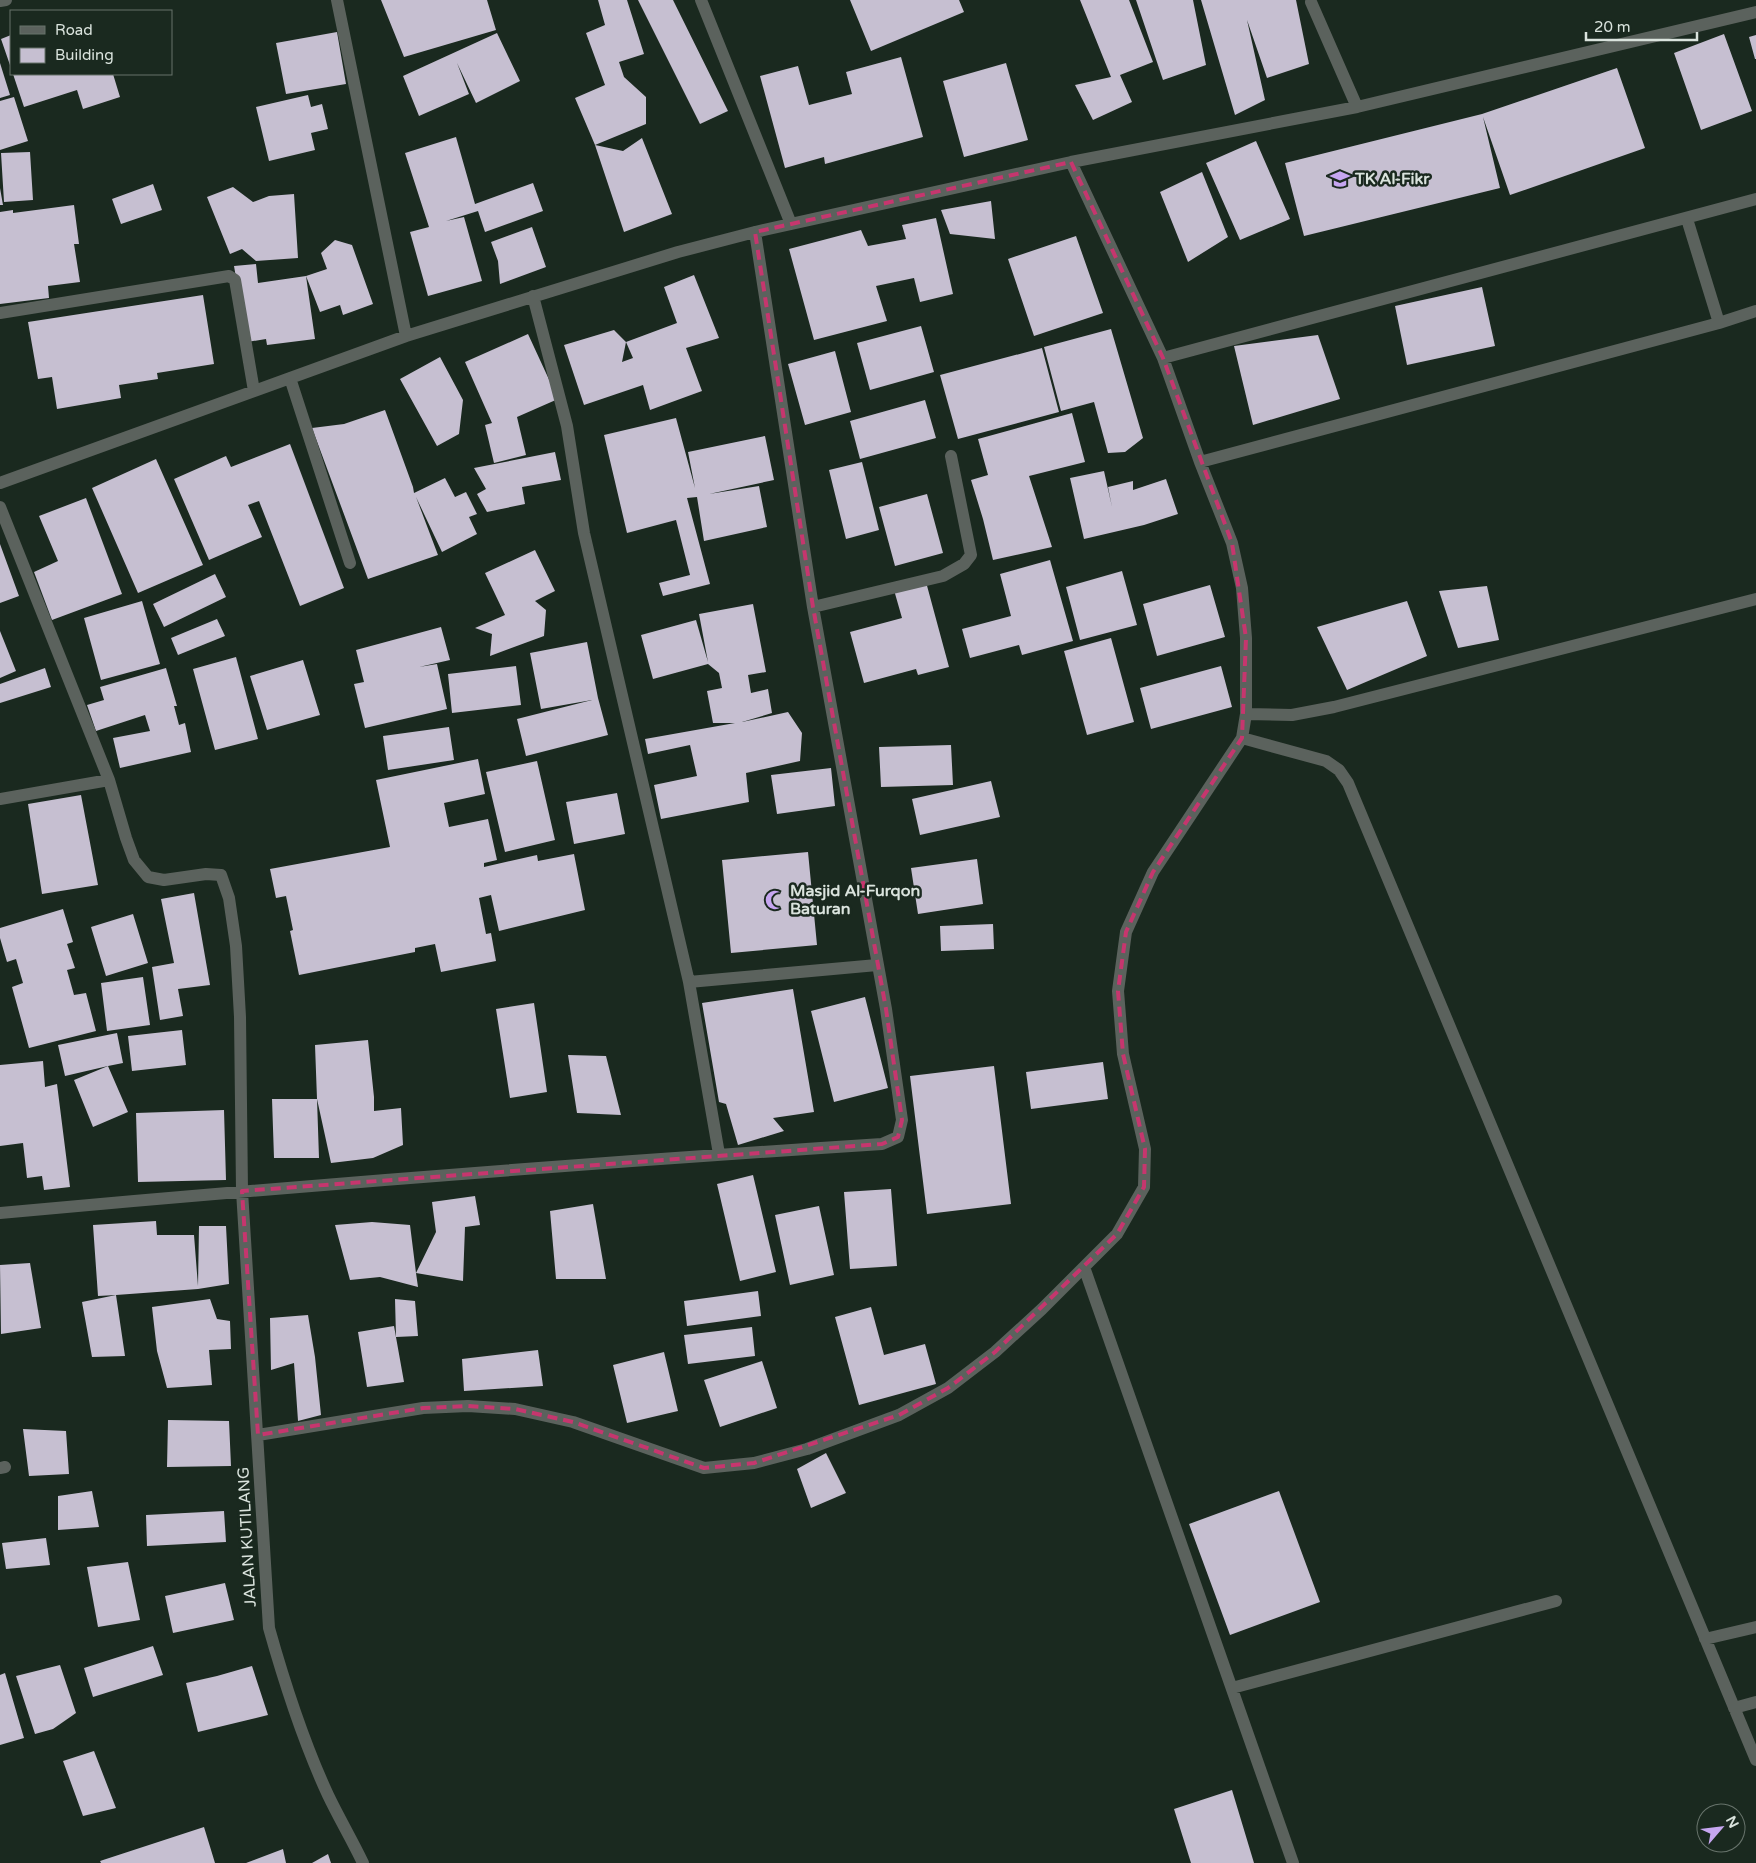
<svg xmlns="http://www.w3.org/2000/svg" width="1756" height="1863" font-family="'Varela Round',sans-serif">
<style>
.building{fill:#c6bfd1;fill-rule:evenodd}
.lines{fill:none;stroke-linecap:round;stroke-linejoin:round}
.minor{stroke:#5b625d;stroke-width:12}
.marked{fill:none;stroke:#c6366e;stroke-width:4;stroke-dasharray:10 6;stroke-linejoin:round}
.labels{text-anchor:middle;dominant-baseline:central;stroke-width:5;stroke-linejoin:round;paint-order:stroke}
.poi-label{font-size:16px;font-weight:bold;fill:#dae3dd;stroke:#1a291f;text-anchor:start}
.street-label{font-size:16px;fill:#dae3dd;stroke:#1a291f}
</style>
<rect width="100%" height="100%" fill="#1a291f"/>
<path class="building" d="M 381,0 L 487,0 L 496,30 L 404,57 Z
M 598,0 L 627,0 L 644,54 L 619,62 L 624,77 L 646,97 L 646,124 L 595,145 L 575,98 L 605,85 L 586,33 L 605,25 Z
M 638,0 L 673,0 L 728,111 L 700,124 Z
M 850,0 L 959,0 L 964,12 L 871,51 Z
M 1080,0 L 1129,0 L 1153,62 L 1120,75 L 1132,102 L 1093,120 L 1075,85 L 1111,77 Z
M 1136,0 L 1193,0 L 1206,65 L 1163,80 Z
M 1201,0 L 1296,0 L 1309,64 L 1267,78 L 1247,20 L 1265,100 L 1235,115 Z
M 337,32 L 346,84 L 286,94 L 276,43 Z
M 497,33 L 520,81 L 476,103 L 457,63 L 469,94 L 419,116 L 403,76 Z
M 1724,34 L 1752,111 L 1701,130 L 1674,53 Z
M 11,35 L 11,68 L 1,39 Z
M 1756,35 L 1756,59 L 1755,59 L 1749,37 Z
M 901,57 L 923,137 L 825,164 L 824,157 L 785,168 L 760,76 L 798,66 L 809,105 L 852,94 L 846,72 Z
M 0,63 L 10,95 L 0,98 Z
M 1006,63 L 1028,140 L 964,157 L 943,81 Z
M 1617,68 L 1645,148 L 1510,195 L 1483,117 L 1500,188 L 1304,236 L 1285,163 L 1482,114 Z
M 13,74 L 113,74 L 120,97 L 83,109 L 77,90 L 24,107 Z
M 308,95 L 311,107 L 322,104 L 328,129 L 311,133 L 315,150 L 269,161 L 256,107 Z
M 14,97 L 28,141 L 0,150 L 0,101 Z
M 456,137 L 475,204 L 533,183 L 543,211 L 485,232 L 478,211 L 446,221 L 464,217 L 482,281 L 428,296 L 410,232 L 429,227 L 405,153 Z
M 642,138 L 672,214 L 624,232 L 595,145 L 623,151 Z
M 1256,141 L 1290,219 L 1240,240 L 1206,163 Z
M 30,152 L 33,200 L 4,202 L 1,153 Z
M 1202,172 L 1228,237 L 1188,262 L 1160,192 Z
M 153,184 L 162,210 L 121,224 L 112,199 Z
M 233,187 L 253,202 L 269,196 L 294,194 L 298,258 L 256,261 L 242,249 L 230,254 L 207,197 Z
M 0,188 L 3,205 L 0,205 Z
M 991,201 L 995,239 L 950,234 L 941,210 Z
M 74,205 L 79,244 L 74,244 L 80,282 L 48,286 L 49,298 L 0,304 L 0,212 L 13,210 L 13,213 Z
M 936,218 L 953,294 L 920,302 L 914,278 L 876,286 L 887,321 L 814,340 L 789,249 L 861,230 L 868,246 L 906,239 L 902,225 Z
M 532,227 L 546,267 L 500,284 L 498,261 L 491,242 Z
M 1076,236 L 1103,313 L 1034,336 L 1008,259 Z
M 335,240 L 352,245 L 373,304 L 343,315 L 340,305 L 320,312 L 306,276 L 315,339 L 267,345 L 266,339 L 247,342 L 234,266 L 256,264 L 258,283 L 306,276 L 327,269 L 321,253 Z
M 694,275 L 719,338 L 686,348 L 702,391 L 650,410 L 643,385 L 584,405 L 564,345 L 614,330 L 626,342 L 677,323 L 664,287 ZM 626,342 L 633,358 L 622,362 Z
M 1482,287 L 1495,346 L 1407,365 L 1395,306 Z
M 203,295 L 214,364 L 157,373 L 158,379 L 119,385 L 121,398 L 57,409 L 52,377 L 38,379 L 28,322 Z
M 921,326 L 934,372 L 870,390 L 857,343 Z
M 1111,329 L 1143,438 L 1125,452 L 1108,453 L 1094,402 L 1061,411 L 1044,347 Z
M 528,334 L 558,399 L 517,417 L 526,455 L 494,463 L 485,425 L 492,423 L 465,362 Z
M 1318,335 L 1340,399 L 1253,425 L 1234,346 Z
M 1042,348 L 1059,412 L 958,439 L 940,375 Z
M 835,351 L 851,412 L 805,425 L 788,364 Z
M 440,357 L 463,400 L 459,434 L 437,446 L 400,379 Z
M 925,400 L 936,438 L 860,459 L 850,421 Z
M 385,410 L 413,487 L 414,493 L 445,478 L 455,497 L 466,492 L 477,514 L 469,517 L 477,534 L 442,552 L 416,497 L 438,555 L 368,579 L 312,428 L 344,424 Z
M 1072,413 L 1085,462 L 1029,476 L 1052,547 L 993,560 L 983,519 L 971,480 L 988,475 L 978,439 Z
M 676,418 L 695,488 L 688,452 L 765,436 L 774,480 L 709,494 L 759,486 L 767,527 L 704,541 L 697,497 L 687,498 L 710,584 L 663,596 L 659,583 L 690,575 L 676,520 L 627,533 L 604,435 Z
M 290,444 L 344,588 L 300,606 L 259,501 L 248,505 L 262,537 L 209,560 L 174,479 L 226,456 L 231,467 Z
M 555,452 L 561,480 L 522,487 L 525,504 L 487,512 L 477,494 L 486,489 L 474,468 Z
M 156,459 L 203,565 L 138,593 L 92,488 Z
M 862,462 L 879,530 L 846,539 L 829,470 Z
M 1104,471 L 1112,507 L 1108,487 L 1133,481 L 1133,490 L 1166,479 L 1178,514 L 1144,525 L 1084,539 L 1070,478 Z
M 927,494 L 943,553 L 895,566 L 879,507 Z
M 86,498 L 122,594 L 52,620 L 34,572 L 58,561 L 39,516 Z
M 0,544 L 19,596 L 0,603 Z
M 535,550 L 555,591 L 535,601 L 546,610 L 544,636 L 490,656 L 492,634 L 475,628 L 505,615 L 485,573 Z
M 1050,560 L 1073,641 L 1022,655 L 1019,645 L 970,658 L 962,629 L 1011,616 L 1000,574 Z
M 1122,571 L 1137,625 L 1080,640 L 1066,587 Z
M 215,574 L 226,597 L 164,627 L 153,604 Z
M 926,582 L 949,667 L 918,675 L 916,669 L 864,683 L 850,632 L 902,618 L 894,590 Z
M 1210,585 L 1225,637 L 1157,656 L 1143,604 Z
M 1487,586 L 1499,640 L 1458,648 L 1439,591 Z
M 142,601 L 160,664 L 101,680 L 84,618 Z
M 1407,601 L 1427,656 L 1347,690 L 1317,627 Z
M 753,604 L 766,672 L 748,675 L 751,693 L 768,689 L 772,713 L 742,722 L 788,712 L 802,733 L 800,761 L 746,773 L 749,802 L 661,819 L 654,785 L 697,776 L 690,745 L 648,754 L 645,739 L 735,723 L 713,723 L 707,691 L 722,688 L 719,673 L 708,664 L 653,679 L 641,635 L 696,620 L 708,662 L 699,614 Z
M 217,619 L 225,636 L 178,655 L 171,638 Z
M 441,627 L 450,660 L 419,667 L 437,664 L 447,709 L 365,728 L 354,684 L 364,682 L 356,650 Z
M 0,631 L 16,671 L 0,678 Z
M 1111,638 L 1134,722 L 1087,735 L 1064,651 Z
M 587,642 L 598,698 L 608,735 L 526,756 L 517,719 L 592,700 L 541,709 L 530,653 Z
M 236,657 L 258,739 L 215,750 L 193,669 Z
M 303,660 L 320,715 L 267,730 L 250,676 Z
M 516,666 L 521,705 L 452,713 L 448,674 Z
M 1221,666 L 1232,707 L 1151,729 L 1140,688 Z
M 45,668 L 51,687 L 0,703 L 0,684 Z
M 166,668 L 177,706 L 174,706 L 179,725 L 185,723 L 191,752 L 120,768 L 113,738 L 150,731 L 145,715 L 96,731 L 87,705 L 104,700 L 100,687 Z
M 449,727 L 454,760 L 388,770 L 383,736 Z
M 951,745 L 953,785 L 881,787 L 879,747 Z
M 478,759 L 485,794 L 444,803 L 449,827 L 488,819 L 497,860 L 484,863 L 484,867 L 537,855 L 538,861 L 574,854 L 585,910 L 499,931 L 491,895 L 479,898 L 486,934 L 491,933 L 496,961 L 441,972 L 435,944 L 415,948 L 415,952 L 299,975 L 290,931 L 293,930 L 286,896 L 276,898 L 270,869 L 390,847 L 376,780 Z
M 537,761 L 555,840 L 505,852 L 486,772 Z
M 831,768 L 835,806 L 777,814 L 771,775 Z
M 991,781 L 1000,817 L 920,835 L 912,799 Z
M 617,793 L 625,834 L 574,844 L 566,802 Z
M 81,795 L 98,885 L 42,894 L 28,804 Z
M 808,852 L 817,945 L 731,953 L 722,860 Z
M 977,859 L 983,904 L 918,914 L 911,868 Z
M 194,893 L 210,985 L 178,989 L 183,1016 L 160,1020 L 152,967 L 174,963 L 161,899 Z
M 63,909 L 73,942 L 67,944 L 75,968 L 67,970 L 74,995 L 86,993 L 96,1031 L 29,1048 L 12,987 L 23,983 L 16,959 L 7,962 L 0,938 L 0,928 Z
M 133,914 L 148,963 L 106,976 L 91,927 Z
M 993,924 L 994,949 L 941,951 L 940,926 Z
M 143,977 L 150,1025 L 107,1031 L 101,983 Z
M 793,989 L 814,1112 L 773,1118 L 784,1131 L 738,1145 L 726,1104 L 719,1102 L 702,1003 Z
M 865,997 L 888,1088 L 834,1102 L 811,1011 Z
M 534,1003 L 547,1092 L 510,1098 L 496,1009 Z
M 182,1030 L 186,1065 L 132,1071 L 128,1036 Z
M 117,1033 L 123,1063 L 108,1066 L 128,1112 L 93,1127 L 74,1080 L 108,1066 L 65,1076 L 58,1045 Z
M 368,1040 L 374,1097 L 374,1111 L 401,1108 L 403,1145 L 373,1158 L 331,1163 L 317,1099 L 319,1158 L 274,1158 L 272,1099 L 317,1099 L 315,1045 Z
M 568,1055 L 606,1056 L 621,1115 L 577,1113 Z
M 43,1061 L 45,1087 L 57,1084 L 70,1187 L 44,1190 L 42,1176 L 27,1178 L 23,1143 L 0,1146 L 0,1065 Z
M 1103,1062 L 1108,1099 L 1031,1109 L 1026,1072 Z
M 994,1066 L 1011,1204 L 927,1214 L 910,1076 Z
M 224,1110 L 226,1180 L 138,1182 L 136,1113 Z
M 753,1175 L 776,1272 L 740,1281 L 717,1184 Z
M 891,1189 L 897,1266 L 850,1269 L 844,1192 Z
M 475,1196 L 480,1225 L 465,1227 L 463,1281 L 416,1273 L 418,1287 L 380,1277 L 350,1280 L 335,1225 L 372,1222 L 410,1225 L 416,1273 L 436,1232 L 432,1202 Z
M 593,1204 L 606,1279 L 556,1279 L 550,1211 Z
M 819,1206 L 834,1275 L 790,1285 L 775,1215 Z
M 156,1221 L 157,1235 L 194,1235 L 198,1286 L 199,1226 L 226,1226 L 229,1284 L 198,1289 L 116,1295 L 125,1356 L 92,1357 L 82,1302 L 116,1295 L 98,1296 L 93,1225 Z
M 30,1263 L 41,1328 L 1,1334 L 0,1265 Z
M 758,1291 L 761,1316 L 687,1326 L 684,1301 Z
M 210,1299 L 217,1319 L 230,1321 L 231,1349 L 209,1350 L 212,1385 L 167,1388 L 157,1351 L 152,1307 Z
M 395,1299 L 415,1301 L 418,1336 L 396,1337 Z
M 871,1307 L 884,1355 L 925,1344 L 936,1384 L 859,1405 L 835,1317 Z
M 308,1315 L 315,1357 L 321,1415 L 298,1421 L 294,1363 L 271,1370 L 270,1318 Z
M 394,1326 L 404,1382 L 367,1387 L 358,1332 Z
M 752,1327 L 755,1356 L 688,1364 L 684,1335 Z
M 538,1350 L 543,1386 L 464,1391 L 462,1359 Z
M 664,1352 L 678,1411 L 627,1423 L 613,1365 Z
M 762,1361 L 777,1408 L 720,1427 L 704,1380 Z
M 168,1420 L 229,1421 L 231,1466 L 167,1467 Z
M 23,1429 L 66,1431 L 69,1474 L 29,1476 Z
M 826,1453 L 846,1493 L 811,1508 L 797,1469 Z
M 92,1491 L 99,1527 L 58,1530 L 58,1496 Z
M 1279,1491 L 1320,1602 L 1230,1635 L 1189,1524 Z
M 224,1511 L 226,1542 L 147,1546 L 146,1515 Z
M 46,1538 L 50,1565 L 6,1569 L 2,1543 Z
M 128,1562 L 140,1620 L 98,1627 L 87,1567 Z
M 225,1583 L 234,1620 L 173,1633 L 165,1596 Z
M 153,1646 L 163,1675 L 93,1697 L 84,1668 Z
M 60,1665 L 76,1713 L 53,1729 L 35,1734 L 16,1676 Z
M 252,1666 L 268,1715 L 198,1732 L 186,1683 L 217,1676 Z
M 5,1673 L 24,1738 L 0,1745 L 0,1675 Z
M 94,1751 L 116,1808 L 83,1816 L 63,1761 Z
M 1232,1790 L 1254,1863 L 1191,1863 L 1174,1809 Z
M 204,1827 L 215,1863 L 101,1863 L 100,1861 Z
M 283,1849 L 286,1863 L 246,1863 Z
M 328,1854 L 331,1863 L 312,1863 Z"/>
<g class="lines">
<path class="minor" d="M 337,0 L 406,336
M 701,0 L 791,224
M 0,1 L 6,0
M 1311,2 L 1357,107
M 1687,219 L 1719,323
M 533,296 L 567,426 L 584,533 L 689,982 L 719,1154
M 0,313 L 229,276 L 235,280 L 254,391
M 1163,358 L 1756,199
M 290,378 L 350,563
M 1200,462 L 1719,323 L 1756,311
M 0,483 L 406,336 L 678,252 L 755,232 L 1071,162 L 1357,107 L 1756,12
M 0,507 L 109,780 L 126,838 L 134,860 L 148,877 L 164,880 L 206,874 L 221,875 L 229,898 L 236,946 L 240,1017 L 242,1191 L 269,1628 C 285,1685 303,1741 328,1795 C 339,1818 352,1840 363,1863
M 813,607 L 943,576 L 964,564 L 971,555 L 951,456
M 1246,714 L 1292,715 L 1334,707 L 1756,599
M 1242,738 L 1326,761 L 1339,770 L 1348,783 L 1756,1760
M 0,799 L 109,780
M 689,982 L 877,965
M 0,1213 C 294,1186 588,1163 882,1144 L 898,1137 L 902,1120 L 886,1009 L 813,607 L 755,232
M 1084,1267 L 1293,1863
M 258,1435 L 423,1408 L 468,1406 L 515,1409 L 573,1422 L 704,1468 L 754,1463 L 807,1449 L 899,1415 L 948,1388 L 995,1352 L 1042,1309 L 1117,1234 L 1144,1187 L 1145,1149 L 1123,1054 L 1118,991 L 1126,932 L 1153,872 L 1242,738 L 1246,714 L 1246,638 L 1242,588 L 1232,543 L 1200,462 L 1163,358 L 1071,162
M 0,1468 L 5,1467
M 1705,1639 L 1756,1627
M 1232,1688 L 1556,1601
M 1734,1708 L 1756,1702"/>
</g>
<path class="marked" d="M 1071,162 L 1163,358 L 1232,543 L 1246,638 L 1242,738 L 1153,872 L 1126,932 L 1118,991 L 1123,1054 L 1145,1149 L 1144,1187 L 1117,1234 L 995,1352 L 948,1388 L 899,1415 L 754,1463 L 704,1468 L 573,1422 L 515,1409 L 468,1406 L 423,1408 L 258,1435 L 242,1191 L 882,1144 L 898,1137 L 902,1120 L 886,1009 L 813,607 L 755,232 Z"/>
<defs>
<symbol id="school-bare" viewBox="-9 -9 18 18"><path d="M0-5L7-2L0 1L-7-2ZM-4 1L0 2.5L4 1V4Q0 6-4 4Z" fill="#c6a6f0" stroke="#1a291f" stroke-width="2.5" paint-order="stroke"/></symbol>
<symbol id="mosque-bare" viewBox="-9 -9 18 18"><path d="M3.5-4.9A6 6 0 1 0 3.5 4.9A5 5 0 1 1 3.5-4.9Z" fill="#c6a6f0" stroke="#1a291f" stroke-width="2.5" paint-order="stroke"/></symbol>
</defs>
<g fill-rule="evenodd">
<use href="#school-bare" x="1326" y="165" width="28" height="28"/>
<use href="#mosque-bare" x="761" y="886" width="28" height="28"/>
</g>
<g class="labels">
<g class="poi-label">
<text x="1355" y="179">TK Al-Fikr</text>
<text x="790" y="891">Masjid Al-Furqon<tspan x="790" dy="18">Baturan</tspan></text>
</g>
<g class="street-label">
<text transform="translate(247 1537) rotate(-93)">JALAN KUTILANG</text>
</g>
</g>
<rect x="10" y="10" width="162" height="65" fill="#1a291f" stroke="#67736b"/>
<rect x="20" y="26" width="25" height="8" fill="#5b625d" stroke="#67736b"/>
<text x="55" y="35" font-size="15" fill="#dae3dd">Road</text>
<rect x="20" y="48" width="25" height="15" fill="#c6bfd1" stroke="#67736b"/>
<text x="55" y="60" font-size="15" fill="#dae3dd">Building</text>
<g transform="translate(1721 1828) rotate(62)"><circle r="24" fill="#1a291f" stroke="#67736b"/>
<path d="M0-4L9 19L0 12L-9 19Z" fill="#c6a6f0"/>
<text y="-8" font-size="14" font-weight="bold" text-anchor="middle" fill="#dae3dd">N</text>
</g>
<path d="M1586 32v8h111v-8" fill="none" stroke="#dae3dd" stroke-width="2.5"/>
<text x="1594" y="32" font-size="15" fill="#dae3dd" stroke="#1a291f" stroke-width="4" paint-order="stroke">20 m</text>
</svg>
